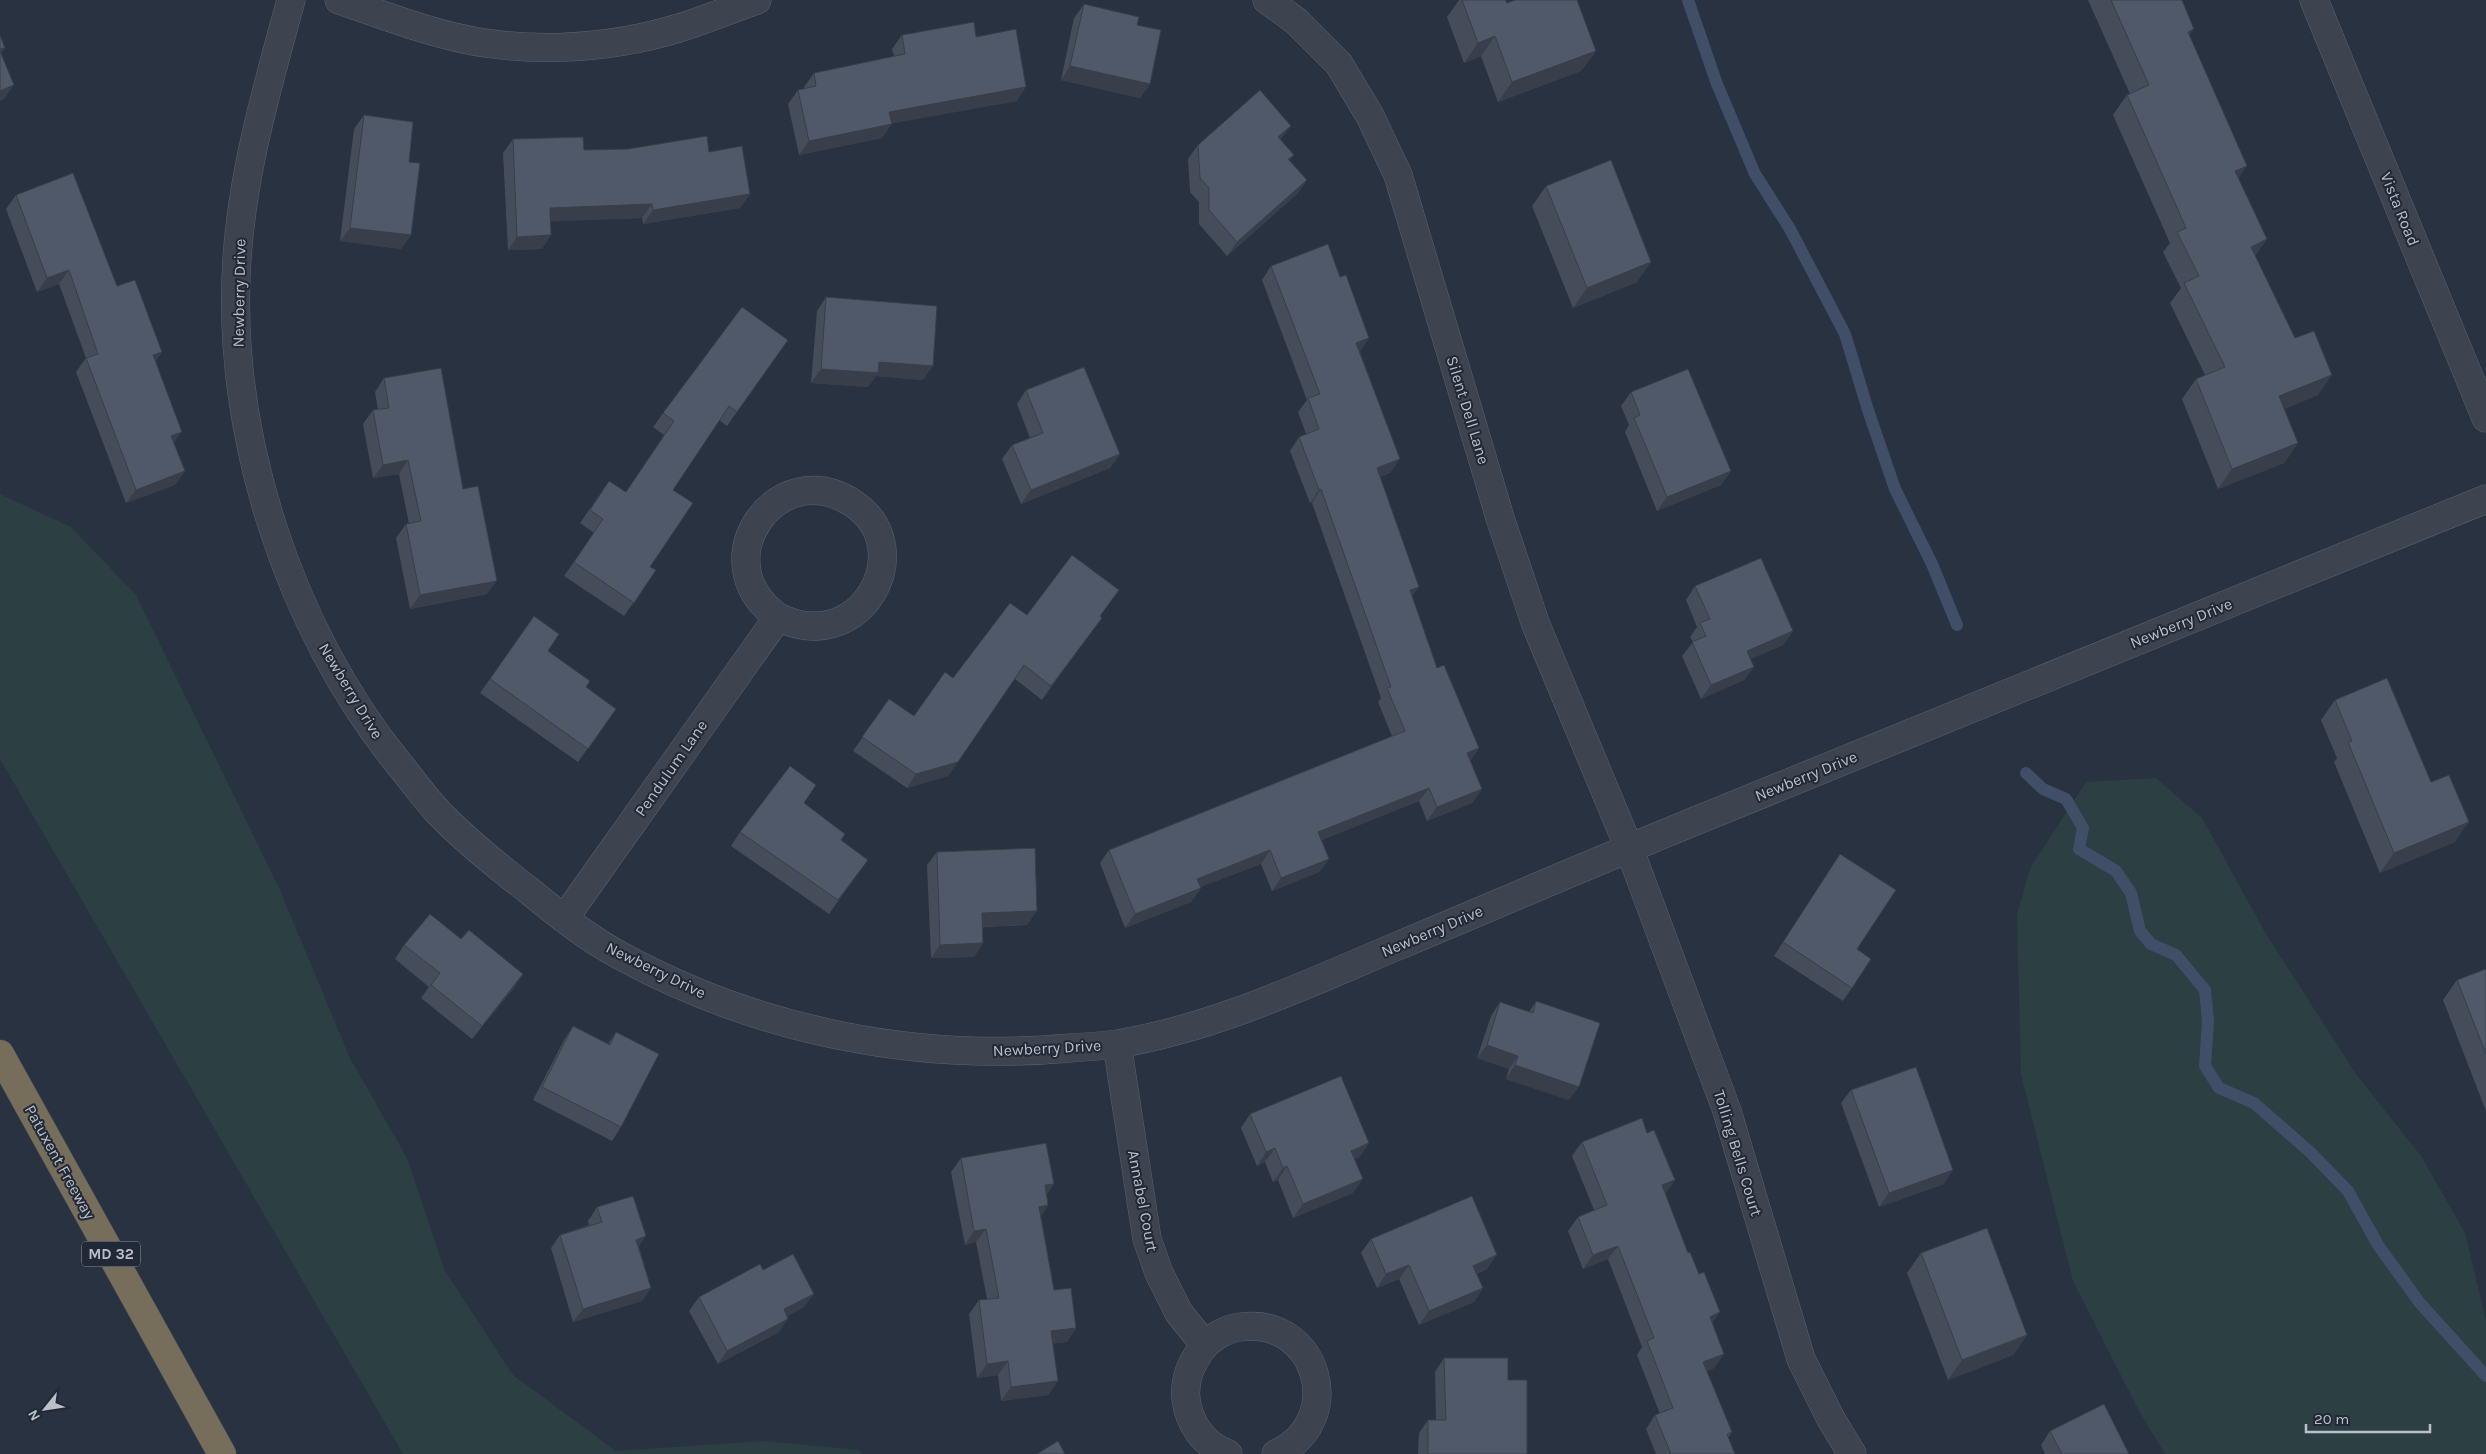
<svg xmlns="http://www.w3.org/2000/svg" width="2486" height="1454" font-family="Karla,sans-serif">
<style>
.green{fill:#2c3f42}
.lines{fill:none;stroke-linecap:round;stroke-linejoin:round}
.stream{stroke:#414e68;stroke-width:12}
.minor-casing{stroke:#5b626e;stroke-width:29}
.highway-casing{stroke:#484f5b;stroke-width:29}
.minor{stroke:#3d4450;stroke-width:28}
.highway{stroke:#766d5b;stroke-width:28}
.wall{fill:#454d5a}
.shaded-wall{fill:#383e4a}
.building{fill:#505969;stroke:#383e4a}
.labels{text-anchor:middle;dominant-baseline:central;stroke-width:4;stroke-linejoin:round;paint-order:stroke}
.shield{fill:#222936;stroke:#8c929e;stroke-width:1}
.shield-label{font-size:15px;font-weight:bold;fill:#babfca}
.street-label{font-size:16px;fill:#babfca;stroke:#222936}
</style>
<rect width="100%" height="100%" fill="#293240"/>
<path class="green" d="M 0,494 L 71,527 L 136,595 L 280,890 L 350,1058 L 407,1158 L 444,1269 L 513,1375 L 616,1451 L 765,1441 L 859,1450 L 862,1454 L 403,1454 L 0,759 Z
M 2156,778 L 2202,818 L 2266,934 L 2356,1074 L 2421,1156 L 2465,1233 L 2486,1320 L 2486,1454 L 2165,1454 L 2139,1411 L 2073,1281 L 2021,1075 L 2017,915 L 2030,868 L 2086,782 Z"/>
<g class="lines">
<path class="stream" d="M 1688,0 L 1717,84 L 1755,174 L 1790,229 L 1845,334 L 1868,410 L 1895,489 L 1932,564 L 1957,625
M 2026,773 L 2043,789 L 2066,799 L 2083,828 L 2079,849 L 2116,871 L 2131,893 L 2140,931 L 2151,944 L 2176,955 L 2205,990 L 2208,1021 L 2205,1066 L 2219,1088 L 2254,1103 L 2310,1152 L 2348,1191 L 2378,1245 L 2419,1302 L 2486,1376"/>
<defs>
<path id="minor" d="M 291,0 C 268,85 243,169 237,258 C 225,432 289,629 399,764 C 412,780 424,797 438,812 C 467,842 500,868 532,893 C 560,916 589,939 621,956 C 759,1031 915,1062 1070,1048 C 1086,1047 1102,1046 1117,1044 C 1214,1028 1305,985 1395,947 C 1500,903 1604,858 1710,815 C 1968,710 2227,604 2486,499
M 339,0 C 372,11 405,24 439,33 C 516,55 603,51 679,28 C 705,20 731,9 757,0
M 1267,0 L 1296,21 L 1339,64 L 1370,116 L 1398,175 L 1501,521 L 1536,625 L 1629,848 L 1727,1111 L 1801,1359 L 1831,1419 L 1852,1454
M 2314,0 L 2486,418
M 564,919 L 778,617 C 701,563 777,452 854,504 C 920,549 861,658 778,617
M 1117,1044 L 1147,1239 L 1159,1273 L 1179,1313 L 1205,1345
M 1228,1454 C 1204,1445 1189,1424 1186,1399 C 1184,1381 1190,1365 1201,1350 C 1210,1338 1225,1329 1240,1327 C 1318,1316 1348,1421 1276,1454"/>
<path id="highway" d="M 0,1054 L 222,1454"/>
</defs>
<use href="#minor" class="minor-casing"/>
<use href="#highway" class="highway-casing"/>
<use href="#minor" class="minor"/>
<use href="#highway" class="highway"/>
</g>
<path class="wall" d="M 1459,0 L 1505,0 L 1507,3 L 1596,51 L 1581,71 L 1498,102 L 1481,56 L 1464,63 L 1447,17 Z
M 2088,0 L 2182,0 L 2189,36 L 2238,179 L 2267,239 L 2255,256 L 2318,395 L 2284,409 L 2298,443 L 2284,463 L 2218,489 L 2182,399 L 2196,379 L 2205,375 L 2170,303 L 2181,288 L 2163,252 L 2170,243 L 2113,115 L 2127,95 L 2130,94 Z
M 1084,4 L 1137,25 L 1150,84 L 1140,98 L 1061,80 L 1074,18 Z
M 902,35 L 976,37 L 1017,101 L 891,123 L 882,138 L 799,155 L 788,104 L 798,90 L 804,89 L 804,87 L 814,73 L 894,56 L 892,49 Z
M 364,115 L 409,162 L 411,235 L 401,249 L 340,241 L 354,129 Z
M 513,139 L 584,150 L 709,152 L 750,194 L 740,208 L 643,224 L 642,218 L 551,221 L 542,249 L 508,250 L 503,153 Z
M 1281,140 L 1294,155 L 1289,160 L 1307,180 L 1297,194 L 1227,256 L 1199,224 L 1199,202 L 1190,192 L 1188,159 L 1198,145 Z
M 1546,186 L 1637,282 L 1573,308 L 1532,206 Z
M 16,195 L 117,286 L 162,352 L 156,360 L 174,443 L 185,471 L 175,485 L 126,503 L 76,372 L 86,358 L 59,284 L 37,292 L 6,209 Z
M 1271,266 L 1360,352 L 1400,459 L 1390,473 L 1380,477 L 1419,587 L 1412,596 L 1437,668 L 1479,748 L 1470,761 L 1482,789 L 1472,803 L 1427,821 L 1419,801 L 1322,840 L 1329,859 L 1319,872 L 1272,891 L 1261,864 L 1200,887 L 1201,888 L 1191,902 L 1125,928 L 1100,863 L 1109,850 L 1392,736 L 1378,702 L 1381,698 L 1312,503 L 1310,503 L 1290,451 L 1299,437 L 1306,434 L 1298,412 L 1307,400 L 1262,280 Z
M 826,297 L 923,380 L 876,376 L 868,387 L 811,383 L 817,311 Z
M 788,340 L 727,426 L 719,420 L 673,490 L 650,567 L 656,570 L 624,616 L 564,576 L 594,533 L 580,523 L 609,481 L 626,492 L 664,435 L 653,427 L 663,413 Z
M 384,378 L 463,489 L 487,594 L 410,609 L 396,538 L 406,524 L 409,524 L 399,474 L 373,478 L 363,424 L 373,410 L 378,410 L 375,392 Z
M 1026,390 L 1120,454 L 1110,468 L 1021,504 L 1002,459 L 1012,445 L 1030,438 L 1017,404 Z
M 1631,392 L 1731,471 L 1721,485 L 1657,511 L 1625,432 L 1629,425 L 1621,406 Z
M 1695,586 L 1793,631 L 1783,645 L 1750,659 L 1754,667 L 1744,680 L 1701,699 L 1682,656 L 1693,642 L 1690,637 L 1697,627 L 1686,600 Z
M 1119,590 L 1100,616 L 1102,618 L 1092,631 L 1042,700 L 1015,679 L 948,776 L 907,788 L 853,751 L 889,699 L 914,716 L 953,678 L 1027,615 Z
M 534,616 L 548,651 L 586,687 L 616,709 L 578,762 L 480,693 Z
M 2335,700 L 2455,842 L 2380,873 L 2334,762 L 2337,758 L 2321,720 Z
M 804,803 L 841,840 L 858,873 L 829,914 L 731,846 L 740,832 Z
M 937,852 L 1027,925 L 982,927 L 983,943 L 974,957 L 931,958 L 927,865 Z
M 1840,854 L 1857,949 L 1852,988 L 1843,1001 L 1774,956 Z
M 461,939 L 514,988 L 472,1039 L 421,998 L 429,987 L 395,959 L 404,945 Z
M 2486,969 L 2486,1111 L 2443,1000 L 2457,980 Z
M 1536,1001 L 1569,1100 L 1506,1079 L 1509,1069 L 1477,1058 L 1491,1016 L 1500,1002 L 1529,1012 Z
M 573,1026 L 608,1044 L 616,1032 L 621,1127 L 612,1141 L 533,1100 L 564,1040 Z
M 1851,1090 L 1944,1184 L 1879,1207 L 1841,1103 Z
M 1250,1114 L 1360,1157 L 1354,1159 L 1353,1193 L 1293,1218 L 1278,1180 L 1273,1182 L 1265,1162 L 1257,1166 L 1241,1128 Z
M 1647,1133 L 1675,1180 L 1665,1194 L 1712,1323 L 1724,1354 L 1714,1368 L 1707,1371 L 1732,1432 L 1728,1438 L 1735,1454 L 1656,1454 L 1646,1429 L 1655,1415 L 1660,1414 L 1637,1355 L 1642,1347 L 1608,1259 L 1583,1269 L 1568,1231 L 1578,1217 L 1594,1210 L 1572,1156 L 1582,1142 Z
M 961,1158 L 1054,1184 L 1047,1194 L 1048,1205 L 1041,1216 L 1054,1290 L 1076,1328 L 1067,1342 L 1053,1343 L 1058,1381 L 1048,1395 L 1001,1401 L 998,1375 L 977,1378 L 969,1314 L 979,1300 L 987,1299 L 976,1242 L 965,1245 L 951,1172 Z
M 597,1207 L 639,1247 L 651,1288 L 642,1301 L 573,1322 L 551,1248 L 560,1235 L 589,1225 L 588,1221 Z
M 1371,1239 L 1487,1269 L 1477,1274 L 1483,1288 L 1474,1302 L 1419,1325 L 1399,1279 L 1377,1288 L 1361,1253 Z
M 1921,1253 L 2027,1335 L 2013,1355 L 1948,1380 L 1907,1273 Z
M 763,1270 L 804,1307 L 787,1316 L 779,1332 L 718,1364 L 689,1311 L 699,1297 Z
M 1444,1358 L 1508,1380 L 1527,1454 L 1418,1454 L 1419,1433 L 1428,1420 L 1436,1420 L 1435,1372 Z
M 2050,1431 L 2129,1454 L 2045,1454 L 2041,1445 Z"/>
<path class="shaded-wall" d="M 2194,29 L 2180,49 L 2188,32 Z
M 1495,36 L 1481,56 L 1464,63 L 1478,43 Z
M 5,48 L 0,55 L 0,49 Z
M 1596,51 L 1581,71 L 1498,102 L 1512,82 Z
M 1070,66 L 1150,84 L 1140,98 L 1061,80 Z
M 14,85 L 4,99 L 0,101 L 0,91 Z
M 1026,87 L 1017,101 L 879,126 L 889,112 Z
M 892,124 L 882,138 L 799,155 L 809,141 Z
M 1291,126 L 1281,139 L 1269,151 L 1278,137 Z
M 2247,166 L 2233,186 L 2235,171 Z
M 1307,180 L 1297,194 L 1227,256 L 1237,242 Z
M 750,194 L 740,208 L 643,224 L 653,210 Z
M 652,204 L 642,218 L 540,222 L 550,208 Z
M 350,228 L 411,235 L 401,249 L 340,241 Z
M 551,235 L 542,249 L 508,250 L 517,237 Z
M 2267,239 L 2253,259 L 2251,247 Z
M 1651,262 L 1637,282 L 1573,308 L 1587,288 Z
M 69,270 L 59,284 L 37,292 L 47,278 Z
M 1369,338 L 1360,352 L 1346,357 L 1356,343 Z
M 162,352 L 152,365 L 153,355 Z
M 879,362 L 933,366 L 923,380 L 876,376 L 868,387 L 811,383 L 821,369 Z
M 2332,375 L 2318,395 L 2265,417 L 2279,396 Z
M 182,432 L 172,445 L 171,436 Z
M 2298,443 L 2284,463 L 2218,489 L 2232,469 Z
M 1120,454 L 1110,468 L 1021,504 L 1031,490 Z
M 1400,459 L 1390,473 L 1367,482 L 1377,468 Z
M 408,460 L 399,474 L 373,478 L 383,465 Z
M 185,471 L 175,485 L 126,503 L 136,490 Z
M 1731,471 L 1721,485 L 1657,511 L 1667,497 Z
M 1321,489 L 1312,503 L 1310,503 L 1319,490 Z
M 497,581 L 487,594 L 410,609 L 420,595 Z
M 1419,587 L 1409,600 L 1410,590 Z
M 1102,618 L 1092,631 L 1042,700 L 1051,686 Z
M 1793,631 L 1783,645 L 1737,665 L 1747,651 Z
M 1754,667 L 1744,680 L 1701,699 L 1711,685 Z
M 1479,748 L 1470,762 L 1467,753 Z
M 958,762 L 948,776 L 907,788 L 916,774 Z
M 1429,788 L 1419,801 L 1309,845 L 1318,832 Z
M 1482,789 L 1472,803 L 1427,821 L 1437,807 Z
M 2469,822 L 2455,842 L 2380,873 L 2394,853 Z
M 1270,850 L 1261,864 L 1187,892 L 1197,879 Z
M 1329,859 L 1319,872 L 1272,891 L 1281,878 Z
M 1201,888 L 1191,902 L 1125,928 L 1135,914 Z
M 1037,911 L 1027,925 L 972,927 L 982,913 Z
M 983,943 L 974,957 L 931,958 L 940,945 Z
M 523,974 L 514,988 L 472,1039 L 482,1026 Z
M 1487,1045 L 1518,1056 L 1509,1069 L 1477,1058 Z
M 1515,1065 L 1579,1087 L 1569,1100 L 1506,1079 Z
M 1369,1143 L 1360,1157 L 1341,1165 L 1351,1151 Z
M 1275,1148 L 1265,1162 L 1257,1166 L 1266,1152 Z
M 1287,1166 L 1278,1180 L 1273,1182 L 1283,1168 Z
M 1953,1170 L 1944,1184 L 1879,1207 L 1889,1193 Z
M 1363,1179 L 1353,1193 L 1293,1218 L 1303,1204 Z
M 1675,1180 L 1665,1194 L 1662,1185 Z
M 1054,1184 L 1044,1198 L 1045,1185 Z
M 1048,1205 L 1039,1219 L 1039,1207 Z
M 986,1229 L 976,1242 L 965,1245 L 974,1231 Z
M 646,1236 L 637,1250 L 636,1240 Z
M 1618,1246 L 1608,1259 L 1583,1269 L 1593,1255 Z
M 1497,1255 L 1487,1269 L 1464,1279 L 1473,1266 Z
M 1409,1265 L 1399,1279 L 1377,1288 L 1386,1274 Z
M 651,1288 L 642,1301 L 573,1322 L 583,1309 Z
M 1483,1288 L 1474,1302 L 1419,1325 L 1429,1311 Z
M 814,1294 L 804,1307 L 774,1323 L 784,1309 Z
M 1720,1312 L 1710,1326 L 1710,1317 Z
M 788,1319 L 779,1332 L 718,1364 L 727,1351 Z
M 1076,1328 L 1067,1342 L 1042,1345 L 1051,1331 Z
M 2027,1335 L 2013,1355 L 1948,1380 L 1962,1360 Z
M 1724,1354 L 1714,1368 L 1694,1376 L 1703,1362 Z
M 1008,1361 L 998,1375 L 977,1378 L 987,1364 Z
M 1058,1381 L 1048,1395 L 1001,1401 L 1011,1387 Z"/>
<path class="building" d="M 1462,0 L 1505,0 L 1507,3 L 1515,0 L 1577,0 L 1596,51 L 1512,82 L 1495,36 L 1478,43 Z
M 2111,0 L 2182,0 L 2194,29 L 2188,32 L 2247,166 L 2235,171 L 2267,239 L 2251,247 L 2295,338 L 2314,331 L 2332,375 L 2279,396 L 2298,443 L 2232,469 L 2196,379 L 2225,367 L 2184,283 L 2199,276 L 2177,232 L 2186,228 L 2127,95 L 2149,85 Z
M 1084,4 L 1139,17 L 1137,25 L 1161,30 L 1150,84 L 1070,66 Z
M 974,22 L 976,37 L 1016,29 L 1026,87 L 889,112 L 892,124 L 809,141 L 798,90 L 816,86 L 814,73 L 905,54 L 902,35 Z
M 0,35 L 5,48 L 0,49 Z
M 0,51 L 14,85 L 0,91 Z
M 1260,90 L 1291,126 L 1278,137 L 1294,155 L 1288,159 L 1307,180 L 1237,242 L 1209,210 L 1209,188 L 1200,178 L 1198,145 Z
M 364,115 L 413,122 L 409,162 L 420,163 L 411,235 L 350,228 Z
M 707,136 L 709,152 L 742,146 L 750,194 L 653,210 L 652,204 L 550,208 L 551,235 L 517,237 L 513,139 L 583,137 L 584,150 L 628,149 Z
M 1611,160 L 1651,262 L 1587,288 L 1546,186 Z
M 73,173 L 117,286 L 135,280 L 162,352 L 153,355 L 182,432 L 171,436 L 185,471 L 136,490 L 86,358 L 98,354 L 69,270 L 47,278 L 16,195 Z
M 1328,244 L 1340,277 L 1346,275 L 1369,338 L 1356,343 L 1400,459 L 1377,468 L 1419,587 L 1410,590 L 1437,668 L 1444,665 L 1479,748 L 1467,753 L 1482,789 L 1437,807 L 1429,788 L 1318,832 L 1329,859 L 1281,878 L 1270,850 L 1197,879 L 1201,888 L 1135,914 L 1109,850 L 1405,731 L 1387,688 L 1391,687 L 1321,489 L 1319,490 L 1299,437 L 1319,429 L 1308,398 L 1320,394 L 1271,266 Z
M 826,297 L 937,306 L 933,366 L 879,362 L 878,373 L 821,369 Z
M 742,307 L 788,340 L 737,412 L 729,406 L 673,490 L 693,503 L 650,567 L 656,570 L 634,603 L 574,562 L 603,519 L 590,510 L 609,481 L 626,492 L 674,421 L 663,413 Z
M 1084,367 L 1120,454 L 1031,490 L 1012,445 L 1043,433 L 1026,390 Z
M 441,368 L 463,489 L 478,486 L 497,581 L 420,595 L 406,524 L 421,521 L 408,460 L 383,465 L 373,410 L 389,408 L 384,378 Z
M 1688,369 L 1731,471 L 1667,497 L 1634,418 L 1640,415 L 1631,392 Z
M 1072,555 L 1119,590 L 1100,616 L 1102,618 L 1051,686 L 1024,665 L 958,762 L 916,774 L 862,737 L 889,699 L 914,716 L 945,672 L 953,678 L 1010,603 L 1027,615 Z
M 1761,558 L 1793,631 L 1747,651 L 1754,667 L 1711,685 L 1692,642 L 1706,636 L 1700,623 L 1710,619 L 1695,586 Z
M 534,616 L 559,634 L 548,651 L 590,681 L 586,687 L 616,709 L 588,749 L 490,679 Z
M 2387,678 L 2431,782 L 2449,775 L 2469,822 L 2394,853 L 2348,742 L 2352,741 L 2335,700 Z
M 790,766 L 816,785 L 804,803 L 845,834 L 841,840 L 868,860 L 838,900 L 740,832 Z
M 1035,848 L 1037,911 L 982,913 L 983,943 L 940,945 L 937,852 Z
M 1840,854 L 1896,890 L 1857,949 L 1871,959 L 1852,988 L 1783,942 Z
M 430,914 L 461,939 L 469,930 L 523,974 L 482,1026 L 431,985 L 440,973 L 404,945 Z
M 2486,969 L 2486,1054 L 2457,980 Z
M 1536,1001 L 1600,1023 L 1579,1087 L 1515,1065 L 1518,1056 L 1487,1045 L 1500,1002 L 1533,1013 Z
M 573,1026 L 610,1045 L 616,1032 L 659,1054 L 621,1127 L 542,1087 Z
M 1916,1067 L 1953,1170 L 1889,1193 L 1851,1090 Z
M 1341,1076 L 1369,1143 L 1351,1151 L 1363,1179 L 1303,1204 L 1287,1166 L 1283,1168 L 1275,1148 L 1266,1152 L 1250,1114 Z
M 1642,1118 L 1647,1133 L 1654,1130 L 1675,1180 L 1662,1185 L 1688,1253 L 1690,1252 L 1699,1274 L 1704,1272 L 1720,1312 L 1710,1317 L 1724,1354 L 1703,1362 L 1732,1432 L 1727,1434 L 1735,1454 L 1671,1454 L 1655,1415 L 1673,1408 L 1647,1341 L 1654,1338 L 1618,1246 L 1593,1255 L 1578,1217 L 1607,1205 L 1582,1142 Z
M 1046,1143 L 1054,1184 L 1045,1185 L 1048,1205 L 1039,1207 L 1054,1290 L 1071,1288 L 1076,1328 L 1051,1331 L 1058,1381 L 1011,1387 L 1008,1361 L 987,1364 L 979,1300 L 999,1298 L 986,1229 L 974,1231 L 961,1158 Z
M 633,1196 L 646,1236 L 636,1240 L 651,1288 L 583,1309 L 560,1235 L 602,1222 L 597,1207 Z
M 1472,1196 L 1497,1255 L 1473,1266 L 1483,1288 L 1429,1311 L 1409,1265 L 1386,1274 L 1371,1239 Z
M 1987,1228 L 2027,1335 L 1962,1360 L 1921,1253 Z
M 793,1254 L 814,1294 L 784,1309 L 788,1319 L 727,1351 L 699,1297 L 760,1264 L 763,1270 Z
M 1444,1358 L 1508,1358 L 1508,1380 L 1527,1380 L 1527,1454 L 1428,1454 L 1428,1420 L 1446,1420 Z
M 2104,1404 L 2129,1454 L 2062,1454 L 2050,1431 Z
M 1058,1441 L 1065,1454 L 1037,1454 Z"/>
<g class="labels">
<rect class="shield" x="82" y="1241.5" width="58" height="25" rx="4"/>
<g class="shield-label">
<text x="111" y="1254">MD 32</text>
</g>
<g class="street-label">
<text transform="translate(2400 209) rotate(68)">Vista Road</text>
<text transform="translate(239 293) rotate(-89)">Newberry Drive</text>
<text transform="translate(1468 410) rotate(73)">Silent Dell Lane</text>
<text transform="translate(2181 623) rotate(-22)">Newberry Drive</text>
<text transform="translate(351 691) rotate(59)">Newberry Drive</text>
<text transform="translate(671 768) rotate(-55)">Pendulum Lane</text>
<text transform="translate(1806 776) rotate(-22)">Newberry Drive</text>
<text transform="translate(1432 931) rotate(-23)">Newberry Drive</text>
<text transform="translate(656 970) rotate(26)">Newberry Drive</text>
<text transform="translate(1047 1048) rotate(-3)">Newberry Drive</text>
<text transform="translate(1738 1153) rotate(73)">Tolling Bells Court</text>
<text transform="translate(60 1162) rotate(61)">Patuxent Freeway</text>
<text transform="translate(1143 1201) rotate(79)">Annabel Court</text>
</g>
</g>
<g transform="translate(45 1409) rotate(240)" stroke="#222936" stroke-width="4" paint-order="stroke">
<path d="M0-4L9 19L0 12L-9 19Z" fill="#babfca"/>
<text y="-8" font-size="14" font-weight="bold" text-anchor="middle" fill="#babfca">N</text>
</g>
<path d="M2306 1424v8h124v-8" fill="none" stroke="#babfca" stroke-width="2.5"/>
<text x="2314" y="1424" font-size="15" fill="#babfca" stroke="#222936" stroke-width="4" paint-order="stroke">20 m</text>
</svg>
